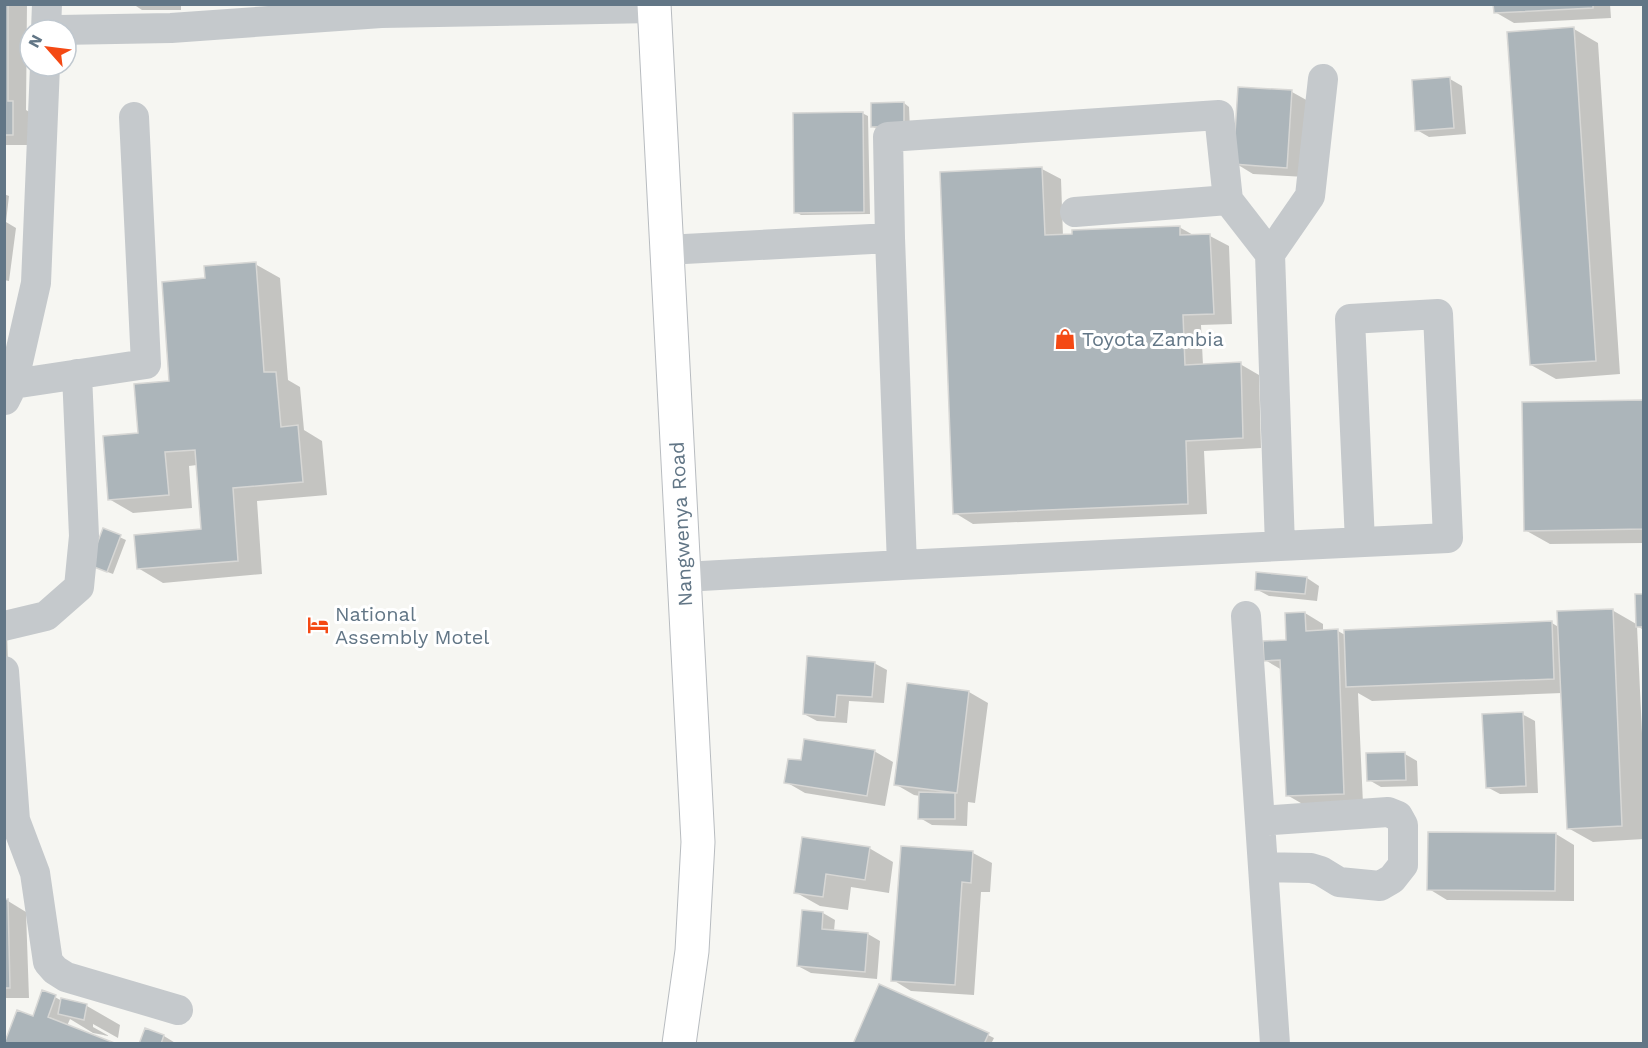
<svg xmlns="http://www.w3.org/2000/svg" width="1648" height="1048" font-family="'Work Sans',sans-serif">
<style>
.shadow{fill:#0003}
.building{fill:#acb5ba;stroke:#d7d7d5;stroke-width:1.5}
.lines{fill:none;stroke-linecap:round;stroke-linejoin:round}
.major-casing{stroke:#b8bcc0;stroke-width:35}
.minor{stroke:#c5c9cc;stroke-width:30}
.major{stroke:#fff;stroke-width:33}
.labels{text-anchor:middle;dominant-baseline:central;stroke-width:6;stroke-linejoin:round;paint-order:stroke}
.poi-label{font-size:20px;fill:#627686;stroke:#fff;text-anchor:start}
.street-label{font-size:20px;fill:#627686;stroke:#fff}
</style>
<rect width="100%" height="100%" fill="#f6f6f2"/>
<path class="shadow" d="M 4,4 L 27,4 L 26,110 L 31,113 L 31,145 L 4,145 Z
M 133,4 L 181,4 L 181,10 L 142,10 Z
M 1495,4 L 1610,4 L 1611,18 L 1514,23 L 1495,12 Z
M 1574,29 L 1598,43 L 1620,374 L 1556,379 L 1531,365 Z
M 1450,79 L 1462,86 L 1466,134 L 1429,137 L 1417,130 Z
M 1292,92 L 1310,102 L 1305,177 L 1253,174 L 1235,163 Z
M 904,103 L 909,107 L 910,130 L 879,130 L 873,127 Z
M 862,113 L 868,116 L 870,214 L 801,215 L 796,212 Z
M 1042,169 L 1061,179 L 1063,236 L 1179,227 L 1195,236 L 1210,236 L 1229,246 L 1232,324 L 1201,325 L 1203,365 L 1240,364 L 1259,375 L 1261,448 L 1204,451 L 1207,514 L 973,524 L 955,513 L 941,173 Z
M 4,194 L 9,196 L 6,222 L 16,228 L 9,281 L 4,280 Z
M 255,264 L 280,278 L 288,380 L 300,387 L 304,430 L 322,441 L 327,495 L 257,501 L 262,574 L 163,583 L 138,568 L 203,530 L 197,465 L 189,466 L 192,508 L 133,513 L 109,499 L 139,434 L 171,382 L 206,280 Z
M 1644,401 L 1644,543 L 1550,544 L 1525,530 Z
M 104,530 L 126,540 L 113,574 L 97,568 Z
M 1307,578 L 1319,586 L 1317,601 L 1269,596 L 1256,589 Z
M 1644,595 L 1644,630 L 1637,626 L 1644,776 L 1644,839 L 1593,842 L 1568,828 L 1562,693 L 1372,701 L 1358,693 L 1363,804 L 1306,806 L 1287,795 L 1282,670 L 1265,660 L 1288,641 L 1305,613 L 1323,624 L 1323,631 L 1338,631 L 1345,635 L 1552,623 L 1560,628 L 1612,610 L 1638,625 Z
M 4,631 L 7,632 L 9,696 L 4,697 Z
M 874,663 L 887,670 L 884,703 L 849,701 L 847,723 L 817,721 L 804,714 Z
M 908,685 L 969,692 L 988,703 L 975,803 L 968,802 L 967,826 L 932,825 L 920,818 L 920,796 L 914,795 L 895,784 Z
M 1522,714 L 1535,721 L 1538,793 L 1500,794 L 1487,787 Z
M 874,751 L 893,762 L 885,806 L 805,793 L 786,782 L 802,762 Z
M 1405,754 L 1417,761 L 1418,786 L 1381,787 L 1369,780 Z
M 1556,834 L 1574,845 L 1574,901 L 1447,900 L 1429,889 Z
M 869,848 L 893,862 L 889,893 L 851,887 L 848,910 L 820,906 L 795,892 Z
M 973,853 L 992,863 L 990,892 L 981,892 L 974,995 L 911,991 L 893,980 Z
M 4,901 L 8,901 L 26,912 L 29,998 L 4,998 Z
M 803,911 L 823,913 L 835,920 L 834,931 L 868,934 L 880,941 L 877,979 L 811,973 L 798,966 Z
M 55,997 L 62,1001 L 87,1006 L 120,1025 L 118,1038 L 93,1024 L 93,1027 L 109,1036 L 93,1033 L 70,1019 L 67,1026 L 33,1018 Z
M 146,1029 L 164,1036 L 177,1044 L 141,1044 Z
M 988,1035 L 994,1038 L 991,1044 L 854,1044 Z"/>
<path class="building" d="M 4,4 L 8,4 L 8,101 L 13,101 L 13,135 L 4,135 Z
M 1493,4 L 1593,4 L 1593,8 L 1494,13 Z
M 1574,27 L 1596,361 L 1530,365 L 1507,32 Z
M 1450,77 L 1454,128 L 1415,131 L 1412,80 Z
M 1238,87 L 1292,90 L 1287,168 L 1233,164 Z
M 904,102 L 904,127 L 871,127 L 871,103 Z
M 863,112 L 864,212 L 794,213 L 793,113 Z
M 1042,167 L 1045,235 L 1072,234 L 1072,230 L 1180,226 L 1180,235 L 1210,234 L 1214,314 L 1183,315 L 1185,365 L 1241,362 L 1243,438 L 1186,441 L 1188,504 L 953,514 L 940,172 Z
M 256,262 L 264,372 L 276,372 L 281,427 L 298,425 L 303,482 L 233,488 L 238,561 L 137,569 L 134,535 L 201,529 L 195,450 L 165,452 L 169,495 L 108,500 L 103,436 L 138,433 L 134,384 L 169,381 L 162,282 L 205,278 L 204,266 Z
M 1644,400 L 1644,529 L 1524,531 L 1522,402 Z
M 103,528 L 121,535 L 107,572 L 89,565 Z
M 1256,572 L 1307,577 L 1305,594 L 1255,590 Z
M 1635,594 L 1644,594 L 1644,627 L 1636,627 Z
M 1613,609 L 1622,826 L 1567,829 L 1557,611 Z
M 1305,612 L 1306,631 L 1338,629 L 1344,794 L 1286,796 L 1280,660 L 1264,661 L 1263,641 L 1286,640 L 1285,613 Z
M 1552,621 L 1554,679 L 1346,687 L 1344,630 Z
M 807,656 L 875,662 L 872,697 L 837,695 L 835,717 L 803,714 Z
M 907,683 L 969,691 L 957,793 L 894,785 Z
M 1523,712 L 1526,786 L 1486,788 L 1482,714 Z
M 804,739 L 875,750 L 867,796 L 784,783 L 788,759 L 801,760 Z
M 1405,752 L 1406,780 L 1367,781 L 1366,753 Z
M 919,792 L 955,793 L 955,819 L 918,819 Z
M 1428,832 L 1556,833 L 1555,891 L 1427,890 Z
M 802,837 L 870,847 L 865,880 L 826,874 L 823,897 L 794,893 Z
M 901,846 L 973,851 L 971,883 L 962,882 L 955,985 L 891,981 Z
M 8,899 L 10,988 L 4,988 L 4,900 Z
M 802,910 L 823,912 L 822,929 L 868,933 L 865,972 L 797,966 Z
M 879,984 L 989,1033 L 984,1044 L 853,1044 Z
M 42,990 L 56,995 L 48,1017 L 117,1044 L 4,1044 L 17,1010 L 33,1016 Z
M 61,998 L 87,1004 L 84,1020 L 58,1014 Z
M 145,1028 L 164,1035 L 161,1044 L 139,1044 Z"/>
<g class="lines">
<defs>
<path id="major" d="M 654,4 L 698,842 L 692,951 L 679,1044"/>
</defs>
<use href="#major" class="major-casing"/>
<path class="minor" d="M 46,30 L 47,4
M 59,30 L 171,28 L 381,13 L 654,8
M 1075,212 L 1228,200
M 890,238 L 888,137 L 1219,115 L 1228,200 L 1270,254 L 1280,546 L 902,565
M 666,250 L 890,238 L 902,565 L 684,577
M 1270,254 L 1310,196 L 1323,79
M 13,384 L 146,364 L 134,117
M 5,400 L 13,384 L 36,283 L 45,66
M 1280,546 L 1448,538 L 1438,314 L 1350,319 L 1360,542
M 1246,616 L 1275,1044
M 4,626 L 46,616 L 79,587 L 84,536 L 77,374
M 4,671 L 15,820 L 35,873 L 48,962 L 55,970 L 66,977 L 178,1010
M 1260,821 L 1388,812 L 1398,816 L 1403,825 L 1403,865 L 1392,879 L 1380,886 L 1339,882 L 1321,871 L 1311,868 L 1263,867"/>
<use href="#major" class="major"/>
</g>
<defs>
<symbol id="shop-bare" viewBox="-9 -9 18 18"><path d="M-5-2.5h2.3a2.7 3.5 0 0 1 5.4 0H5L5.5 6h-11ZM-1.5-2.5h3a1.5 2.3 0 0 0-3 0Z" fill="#f44914" stroke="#fff" stroke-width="2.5" paint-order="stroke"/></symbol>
<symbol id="hotel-bare" viewBox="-9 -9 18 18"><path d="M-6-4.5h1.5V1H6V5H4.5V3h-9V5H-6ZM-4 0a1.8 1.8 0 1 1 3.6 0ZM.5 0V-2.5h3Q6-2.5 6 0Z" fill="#f44914" stroke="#fff" stroke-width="2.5" paint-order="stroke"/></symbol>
</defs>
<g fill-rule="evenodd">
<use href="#shop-bare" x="1050" y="324" width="30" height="30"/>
<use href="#hotel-bare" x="303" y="610" width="30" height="30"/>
</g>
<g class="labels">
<g class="poi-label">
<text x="1082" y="339">Toyota Zambia</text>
<text x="335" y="614">National<tspan x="335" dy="23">Assembly Motel</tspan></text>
</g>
<g class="street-label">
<text transform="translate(681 524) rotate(-93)">Nangwenya Road</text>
</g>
</g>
<rect width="1648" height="1048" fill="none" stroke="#627686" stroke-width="12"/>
<g transform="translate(48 48) rotate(298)"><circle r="28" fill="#ffffff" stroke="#c0c8cf" stroke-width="1.5"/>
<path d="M0-4.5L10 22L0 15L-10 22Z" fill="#f44914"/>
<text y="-9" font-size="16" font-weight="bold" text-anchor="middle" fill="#627686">N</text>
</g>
</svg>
